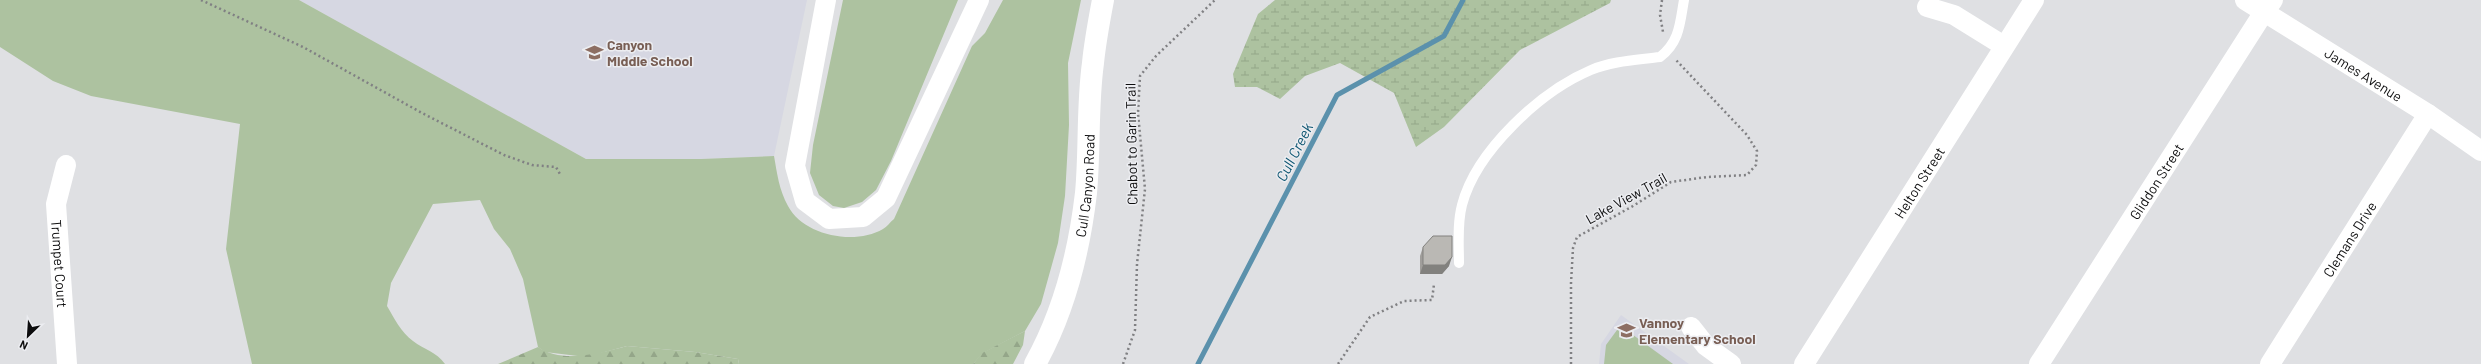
<svg xmlns="http://www.w3.org/2000/svg" width="2481" height="364" font-family="Barlow,sans-serif">
<style>
.built{fill:#d6d7e2}
.green{fill:#adc2a0}
.forest{fill:url(#forest-firs)}
.wetland{fill:url(#wetland-marsh)}
.lines{fill:none;stroke-linecap:round;stroke-linejoin:round}
.stream{stroke:#5b91ac;stroke-width:5}
.path{stroke:#808083;stroke-width:2.5;stroke-dasharray:2 3;stroke-linecap:butt}
.lane{stroke:#fff;stroke-width:10}
.street{stroke:#fff;stroke-width:20}
.secondary{stroke:#fff;stroke-width:22}
.wall{fill:#a09e9b}
.shaded-wall{fill:#82817e}
.building{fill:#bab8b4;stroke:#82817e}
.labels{text-anchor:middle;dominant-baseline:central;stroke-width:3;stroke-linejoin:round;paint-order:stroke}
.education-label{font-size:14px;font-weight:bold;fill:#785e54;stroke:#ecedf1;text-anchor:start}
.street-label{font-size:14px;fill:#0d0d0e;stroke:#ecedf1}
.water-label{font-size:15px;font-style:italic;fill:#0d5571;stroke:#ecedf1}
</style>
<defs>
<pattern id="forest-firs" width="22" height="20" patternUnits="userSpaceOnUse"><rect width="22" height="20" fill="#adc2a0"/><path d="M5 1l3.5 6h-7zM16 11l3.5 6h-7z" fill="#94a689"/></pattern>
<pattern id="wetland-marsh" width="20" height="14" patternUnits="userSpaceOnUse"><rect width="20" height="14" fill="#adc2a0"/><path d="M1 5h8M5 5V1M11 12h8M15 12V8" fill="none" stroke="#94a689"/></pattern>
</defs>
<rect width="100%" height="100%" fill="#dfe0e3"/>
<path class="built" d="M 299,0 L 807,0 L 774,156 L 701,159 L 586,159 Z
M 1621,315 L 1689,364 L 1599,364 L 1601,344 Z"/>
<path class="green" d="M 0,0 L 299,0 L 586,159 L 701,159 L 774,156 C 777,173 779,190 788,206 C 803,235 854,246 883,229 C 887,227 890,222 894,219 L 972,46 L 985,33 L 1003,0 L 1081,0 L 1068,63 L 1069,125 L 1065,196 L 1058,243 L 1041,304 L 1025,331 L 983,353 L 973,364 L 739,364 L 738,359 L 695,352 L 627,346 L 586,357 L 545,352 L 538,347 L 523,279 L 510,249 L 494,229 L 480,200 L 433,204 L 391,283 L 387,306 C 394,318 401,332 413,341 C 424,350 436,351 445,364 L 252,364 L 226,249 L 240,124 L 91,96 L 53,81 L 0,47 Z
M 843,0 L 958,0 L 891,161 L 876,190 L 862,202 L 844,208 L 833,206 L 819,195 L 810,173 L 813,145 Z
M 1617,330 L 1629,332 L 1673,364 L 1604,364 L 1606,345 Z"/>
<path class="forest" d="M 1025,331 L 1023,345 L 1013,364 L 973,364 L 982,353 Z
M 627,346 L 695,352 L 738,359 L 739,364 L 498,364 L 538,347 C 562,364 601,353 627,346 Z"/>
<path class="wetland" d="M 1275,0 L 1611,0 L 1610,3 L 1520,50 L 1444,127 L 1416,147 L 1394,93 L 1340,63 L 1305,76 L 1280,99 L 1257,87 L 1235,87 L 1233,74 L 1258,14 Z"/>
<g class="lines">
<path class="stream" d="M 1198,364 L 1337,95 L 1444,36 L 1463,0"/>
<path class="path" d="M 201,0 L 303,47 L 422,113 L 504,155 L 532,165 L 556,167 L 561,176
M 1662,0 L 1660,15 L 1663,32
M 1123,364 L 1135,330 L 1137,264 L 1145,189 L 1138,113 L 1140,76 L 1156,56 L 1215,0
M 1338,364 L 1370,317 L 1404,301 L 1432,300 L 1434,284
M 1571,364 L 1571,283 L 1573,248 L 1577,237 L 1633,206 L 1671,182 L 1707,177 L 1747,175 L 1756,165 L 1757,151 L 1747,135 L 1676,60"/>
<path class="lane" d="M 1459,263 C 1459,244 1457,224 1462,205 C 1476,151 1541,91 1591,70 C 1612,61 1638,60 1660,57 C 1680,42 1680,22 1684,0"/>
<g class="street">
<path d="M 826,0 L 795,166 L 805,201 L 829,219 L 863,217 L 886,198 L 979,0"/>
<path id="s1" d="M 2245,0 L 2428,114 L 2481,151"/>
<path d="M 1927,7 L 1954,15 L 2004,46"/>
<path id="s2" d="M 66,165 L 56,204 L 67,364"/>
<path d="M 1691,327 L 1706,346 L 1731,364"/>
<path id="s3" d="M 1804,364 L 2034,0"/>
<path id="s4" d="M 2039,364 L 2264,12 L 2273,0"/>
<path id="s5" d="M 2270,364 L 2428,114"/>
</g>
<path class="secondary" id="s6" d="M 1035,364 C 1064,312 1079,253 1086,193 C 1090,150 1087,106 1093,63 C 1095,42 1099,21 1103,0"/>
</g>
<path class="wall" d="M 1423,247 L 1449,266 L 1442,274 L 1420,274 L 1420,256 Z"/>
<path class="shaded-wall" d="M 1452,257 L 1449,266 L 1442,274 L 1420,274 L 1423,265 Z"/>
<path class="building" d="M 1433,236 L 1452,236 L 1452,257 L 1445,265 L 1423,265 L 1423,247 Z"/>
<defs>
<symbol id="school-bare" viewBox="-9 -9 18 18"><path d="M0-5L7-2L0 1L-7-2ZM-4 1L0 2.5L4 1V4Q0 6-4 4Z" fill="#8d6e63" stroke="#ecedf1" stroke-width="2.5" paint-order="stroke"/></symbol>
</defs>
<g fill-rule="evenodd">
<use href="#school-bare" x="582" y="40" width="25" height="25"/>
<use href="#school-bare" x="1614" y="318" width="25" height="25"/>
</g>
<g class="labels">
<g class="education-label">
<text x="607" y="44">Canyon<tspan x="607" dy="16">Middle School</tspan></text>
<text x="1639" y="322">Vannoy<tspan x="1639" dy="16">Elementary School</tspan></text>
</g>
<g class="street-label">
<text stroke="none"><textPath href="#s1" startOffset="140">James Avenue</textPath></text>
<text transform="translate(1131 144) rotate(-91)">Chabot to Garin Trail</text>
<text stroke="none"><textPath href="#s4" startOffset="217">Gliddon Street</textPath></text>
<text stroke="none"><textPath href="#s3" startOffset="215">Helton Street</textPath></text>
<text stroke="none"><textPath href="#s6" startOffset="187">Cull Canyon Road</textPath></text>
<text transform="translate(1626 198) rotate(-29)">Lake View Trail</text>
<text stroke="none"><textPath href="#s5" startOffset="148">Clemans Drive</textPath></text>
<text stroke="none"><textPath href="#s2" startOffset="100">Trumpet Court</textPath></text>
</g>
<g class="water-label">
<text transform="translate(1294 152) rotate(-63)">Cull Creek</text>
</g>
</g>
<g transform="translate(28 336) rotate(205)" stroke="#ecedf1" stroke-width="3" paint-order="stroke">
<path d="M0-3L7 15L0 10L-7 15Z" fill="#0d0d0e"/>
<text y="-6" font-size="11" font-weight="bold" text-anchor="middle" fill="#0d0d0e">N</text>
</g>
</svg>
